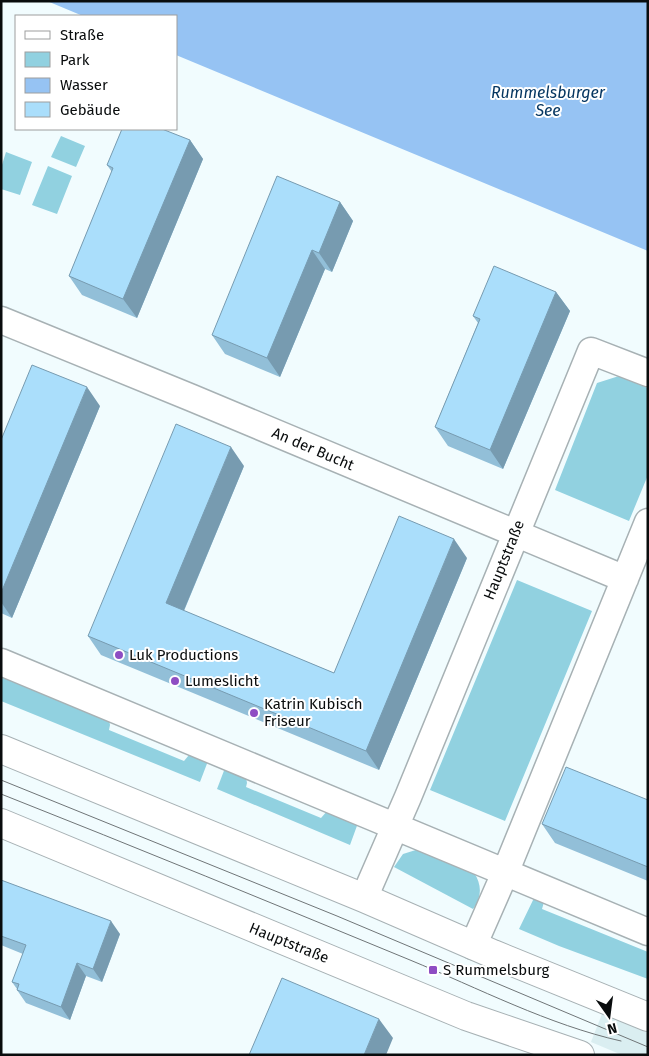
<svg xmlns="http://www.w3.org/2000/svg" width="649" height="1056" font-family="'Fira Sans',sans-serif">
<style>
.built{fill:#daeef1}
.green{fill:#91d1e0}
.water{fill:#96c3f3}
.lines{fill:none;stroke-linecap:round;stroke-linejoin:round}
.street-casing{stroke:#a7b1b4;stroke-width:29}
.secondary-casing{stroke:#a7b1b4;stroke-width:30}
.street{stroke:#fff;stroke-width:26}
.secondary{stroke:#fff;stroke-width:28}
.tram{stroke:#6f7577;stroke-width:1}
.wall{fill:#92bfd8}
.shaded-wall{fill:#779bb0}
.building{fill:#aadefb;stroke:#779bb0}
.poi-dot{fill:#8e4dc3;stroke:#fff;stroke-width:2}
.labels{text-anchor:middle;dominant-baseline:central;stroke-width:4;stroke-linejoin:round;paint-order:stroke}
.street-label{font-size:15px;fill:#090c0d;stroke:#fff}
.poi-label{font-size:15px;fill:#090c0d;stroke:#fff;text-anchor:start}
.water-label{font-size:16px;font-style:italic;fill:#053661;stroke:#fff}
</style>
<rect width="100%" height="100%" fill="#f1fcfe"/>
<path class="built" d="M 602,1014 L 648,1033 L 648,1055 L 622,1055 L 591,1042 Z"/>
<path class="green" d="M 61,136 L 85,146 L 76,167 L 51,157 Z
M 6,152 L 32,162 L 20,195 L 1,189 L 1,168 Z
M 48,166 L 72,176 L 57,214 L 32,205 Z
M 619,376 L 648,388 L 648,475 L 629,521 L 555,490 L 597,383 Z
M 517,580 L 592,611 L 505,821 L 430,790 Z
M 1,676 L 109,720 L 110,725 L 109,730 L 184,761 L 189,755 L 208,761 L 200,782 L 1,701 Z
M 225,768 L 246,777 L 247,783 L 246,787 L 321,818 L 328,810 L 358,823 L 350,845 L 217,789 Z
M 419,849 L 474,873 C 482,884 482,898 473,909 L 394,867 L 403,854 Z
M 535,896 L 544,902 L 542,909 L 648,952 L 648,979 L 559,946 L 519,929 Z"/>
<path class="water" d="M 47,1 L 648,1 L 648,251 L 176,55 L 176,16 L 83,16 Z"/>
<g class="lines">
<defs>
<path id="street" d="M 1,320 L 192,398 L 625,579
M 1,662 L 648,932
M 364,898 L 408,797 L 591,351 L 648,373
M 473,946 L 505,873 L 648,522"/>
<path id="secondary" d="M 1,749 L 364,898 L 493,954 L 648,1017
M 1,823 L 466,1016 L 580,1055"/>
</defs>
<use href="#street" class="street-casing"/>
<use href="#secondary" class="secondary-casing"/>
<use href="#street" class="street"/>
<use href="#secondary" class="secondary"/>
<path class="tram" d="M 1,780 L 337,916 L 648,1047
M 1,794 C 138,848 274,904 410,960 C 478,988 549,1025 621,1041"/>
</g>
<path class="wall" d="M 190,140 L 203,159 L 137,318 L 82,295 L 69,276 L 112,172 L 107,165 Z
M 340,202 L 353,221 L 332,272 L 325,269 L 280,377 L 225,354 L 212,335 Z
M 556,292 L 570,311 L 503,469 L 448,446 L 435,427 L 478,323 L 473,316 Z
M 100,406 L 12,618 L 1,613 L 1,440 Z
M 244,466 L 184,611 L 334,673 L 467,558 L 379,770 L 101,655 L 88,636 Z
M 648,800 L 648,881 L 555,843 L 542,824 Z
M 1,880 L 120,934 L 102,982 L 86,976 L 70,1020 L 26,1003 L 17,990 L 17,989 L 12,982 L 23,954 L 1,945 Z"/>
<path class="shaded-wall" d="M 190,140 L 203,159 L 137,318 L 123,299 Z
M 340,202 L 353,221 L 332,272 L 319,253 Z
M 312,250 L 325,269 L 280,377 L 267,358 Z
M 556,292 L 570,311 L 503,469 L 490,450 Z
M 87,387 L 100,406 L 12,618 L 1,602 L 1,593 Z
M 231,447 L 244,466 L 179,622 L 166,603 Z
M 454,539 L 467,558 L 379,770 L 366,751 Z
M 111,921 L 120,934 L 102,982 L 93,969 Z
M 77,963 L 86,976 L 70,1020 L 61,1007 Z
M 379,1019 L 393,1038 L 386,1055 L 364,1055 Z"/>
<path class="building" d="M 122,129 L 162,129 L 190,140 L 123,299 L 69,276 L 113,168 L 107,165 Z
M 277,176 L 340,202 L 319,253 L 312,250 L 267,358 L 212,335 Z
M 494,266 L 556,292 L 490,450 L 435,427 L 480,319 L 473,316 Z
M 32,365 L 87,387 L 1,593 L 1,440 Z
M 176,424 L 231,447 L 166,603 L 334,673 L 399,516 L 454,539 L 366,751 L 88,636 Z
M 566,767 L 648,800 L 648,867 L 542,824 Z
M 1,880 L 111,921 L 93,969 L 77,963 L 61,1007 L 17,990 L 19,984 L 12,982 L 26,945 L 1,936 Z
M 282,978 L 379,1019 L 364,1055 L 249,1055 Z"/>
<g class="poi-dot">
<circle cx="119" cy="655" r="5"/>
<circle cx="175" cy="681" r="5"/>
<circle cx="254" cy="713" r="5"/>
<rect x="428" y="965" width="10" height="10" rx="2.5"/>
</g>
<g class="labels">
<g class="street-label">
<text transform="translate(313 449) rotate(23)">An der Bucht</text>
<text transform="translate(504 560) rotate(-68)">Hauptstraße</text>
<text transform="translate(289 943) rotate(22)">Hauptstraße</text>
</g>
<g class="poi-label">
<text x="129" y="655">Luk Productions</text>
<text x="185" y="681">Lumeslicht</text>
<text x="264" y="704">Katrin Kubisch<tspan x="264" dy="17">Friseur</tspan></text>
<text x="443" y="970">S Rummelsburg</text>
</g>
<g class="water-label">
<text x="548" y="92">Rummelsburger<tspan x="548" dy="18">See</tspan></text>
</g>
</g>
<rect width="649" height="1056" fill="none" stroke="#090c0d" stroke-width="5"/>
<rect x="15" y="15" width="162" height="115" fill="#ffffff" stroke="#9d9e9e"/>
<rect x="25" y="31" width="25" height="8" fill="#ffffff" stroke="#9d9e9e"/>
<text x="60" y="40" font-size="15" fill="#090c0d">Straße</text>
<rect x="25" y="52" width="25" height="15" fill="#91d1e0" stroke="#9d9e9e"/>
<text x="60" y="65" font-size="15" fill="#090c0d">Park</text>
<rect x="25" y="78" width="25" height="15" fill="#96c3f3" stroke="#9d9e9e"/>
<text x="60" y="90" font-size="15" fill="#090c0d">Wasser</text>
<rect x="25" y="102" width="25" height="15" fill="#aadefb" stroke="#9d9e9e"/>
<text x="60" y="115" font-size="15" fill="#090c0d">Gebäude</text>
<g transform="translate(609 1016) rotate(166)" stroke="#ffffff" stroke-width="4" paint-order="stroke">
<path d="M0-4L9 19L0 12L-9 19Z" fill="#090c0d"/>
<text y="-8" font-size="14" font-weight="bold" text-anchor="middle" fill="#090c0d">N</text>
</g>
</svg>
